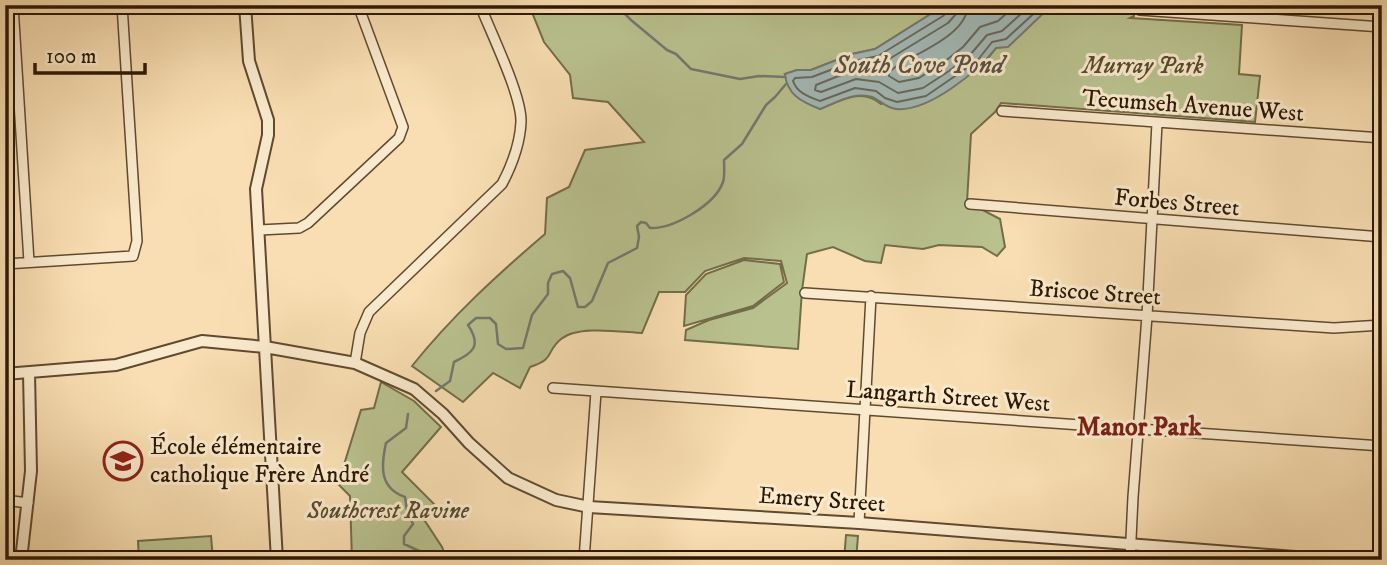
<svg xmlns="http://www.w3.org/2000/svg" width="1387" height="565" font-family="'IM FELL DW Pica',serif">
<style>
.green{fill:#b9c28f;stroke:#736d49;stroke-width:2}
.water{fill:#a2b9b7;stroke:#73796f;stroke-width:2}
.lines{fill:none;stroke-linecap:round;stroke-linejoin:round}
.shore{stroke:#68685d;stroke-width:2}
.stream{stroke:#73796f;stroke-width:2.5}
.minor-casing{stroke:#604a2f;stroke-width:12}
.tertiary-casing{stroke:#604a2f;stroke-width:14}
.minor{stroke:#faeacd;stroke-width:9}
.tertiary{stroke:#faeacd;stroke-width:10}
.labels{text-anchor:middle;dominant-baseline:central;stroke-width:6;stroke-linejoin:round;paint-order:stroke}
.park-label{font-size:24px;font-style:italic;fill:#574b2d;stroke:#faeacd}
.street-label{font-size:24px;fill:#2d1803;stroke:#faeacd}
.poi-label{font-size:24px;fill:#2d1803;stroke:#faeacd;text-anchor:start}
.water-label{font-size:26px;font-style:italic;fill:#565042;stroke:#faeacd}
.neighbourhood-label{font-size:26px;font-weight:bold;fill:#7a1f14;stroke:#faeacd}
</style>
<rect width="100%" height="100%" fill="#f8deb2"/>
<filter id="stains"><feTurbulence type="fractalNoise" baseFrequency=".00286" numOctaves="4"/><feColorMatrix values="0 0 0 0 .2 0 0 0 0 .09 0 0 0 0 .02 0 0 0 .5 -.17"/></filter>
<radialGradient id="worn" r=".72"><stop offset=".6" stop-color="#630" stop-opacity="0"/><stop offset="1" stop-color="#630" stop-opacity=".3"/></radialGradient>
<path class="green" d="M 529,5 L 945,5 L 875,49 L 852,54 L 811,70 L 797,70 L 785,74 L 820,109 C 840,101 862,87 881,104 L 982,66 L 996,48 L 1051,5 L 1135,5 L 1134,16 L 1130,18 L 1242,25 L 1239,74 L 1260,76 L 1255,122 L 1001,103 L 995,112 L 971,134 L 967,202 L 1000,219 L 1005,247 L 997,256 L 982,247 L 939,245 L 923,249 L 885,245 L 881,263 L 865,261 L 833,247 L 807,254 L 802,290 L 798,349 L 685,340 L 686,330 L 709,320 L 753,308 L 787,283 L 781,261 L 744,258 L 705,271 L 685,292 L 659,292 L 642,333 C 621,332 578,325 561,339 C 545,352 556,359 530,367 L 520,388 L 493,373 L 463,402 L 412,366 C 452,316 497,275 545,234 L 547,198 L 569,187 L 585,150 L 644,142 L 608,102 L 573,98 L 570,75 L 544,42 Z
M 744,260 L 780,264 L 784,282 L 753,306 L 684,326 L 686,295 L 706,274 Z
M 381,382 L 414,401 L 441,427 L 402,472 L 437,507 L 425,521 L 442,547 L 447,560 L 352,560 L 350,496 L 338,484 L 361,410 L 374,408 Z
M 846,535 L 858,536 L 856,560 L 844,560 Z
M 211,536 L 213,560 L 139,560 L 138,541 Z"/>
<path class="water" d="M 945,5 L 1052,5 L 1008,47 L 996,48 C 978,71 929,112 896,109 C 886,108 880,100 872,97 C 855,91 836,103 820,109 C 802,102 787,95 785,74 L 797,70 L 811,70 L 852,54 L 875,49 Z"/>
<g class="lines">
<path class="shore" d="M 948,5 L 948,11 L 943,16 L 878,56 L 854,61 L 812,77 L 795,78 L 793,81 C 797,93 809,97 820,101 L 855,88 L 876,91 L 885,98 L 897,102 L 926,96 L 977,61 L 992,42 L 1006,39 L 1043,5
M 957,5 L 956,14 L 948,23 L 881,64 L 856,69 L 816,85 L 815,90 L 821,92 L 856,79 L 879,82 L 898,93 L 923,88 L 949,71 L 970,55 L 987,35 L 1002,31 L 1031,5
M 968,5 C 967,34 920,52 898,65 L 889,72 L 889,76 L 899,82 L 919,78 L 944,62 L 963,47 L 980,27 L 998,21 L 1016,5"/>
<path class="stream" d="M 622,5 L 625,14 L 631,20 L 667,50 L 676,54 L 691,69 L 740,79 L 759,76 L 785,77
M 436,391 L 450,381 L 454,362 C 473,353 482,346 468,325 L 476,318 L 490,318 L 496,324 L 498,344 L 506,349 L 523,348 L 532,315 L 548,294 L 548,283 L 552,274 L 563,271 L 570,278 L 578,307 L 585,307 L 592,301 L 608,263 L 637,248 L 639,237 L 637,226 L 641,222 L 646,223 L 650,228 C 673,229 715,205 723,182 C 725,176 724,166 724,160 L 742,144 L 766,105 L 775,97 L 786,84
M 408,414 L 406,428 L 386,443 C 381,466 379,488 405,497 L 407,511 L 413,524 L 404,536 L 404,544 L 428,555 L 429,560"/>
<defs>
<path id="minor" d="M 13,5 L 29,262
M 1140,10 L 1382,27
M 1002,111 L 1382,138
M 970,204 L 1382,237
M 259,230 L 299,228 L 308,223 L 399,138 L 403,127 L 358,5
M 5,264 L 133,256 L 137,241 L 122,5
M 805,293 L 1334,328 L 1382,325
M 355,363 L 360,333 L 369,312 L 502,184 C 512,165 520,144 521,122 C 522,96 491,33 480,5
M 553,388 L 1382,446
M 5,500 L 28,503
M 859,523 L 871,296
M 584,560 L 596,392
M 1130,560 L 1133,497 L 1147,316 L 1157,123"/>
<path id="tertiary" d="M 245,5 L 249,61 L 268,120 L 268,135 L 256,189 L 277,560
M 5,374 L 116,365 L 202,341 L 265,347 L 355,363 L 414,389 L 443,414 L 469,443 L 508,478 L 556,500 L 589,507 L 859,523 L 1333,560
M 21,560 L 31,471 L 29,373"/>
</defs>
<use href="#minor" class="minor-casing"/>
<use href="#tertiary" class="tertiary-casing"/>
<use href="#minor" class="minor"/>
<use href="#tertiary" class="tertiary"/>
</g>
<defs>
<symbol id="school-ring" viewBox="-11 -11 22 22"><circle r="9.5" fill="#faeacd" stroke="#8f2418" stroke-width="1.5"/><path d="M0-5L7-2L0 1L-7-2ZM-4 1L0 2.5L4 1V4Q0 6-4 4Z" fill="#8f2418"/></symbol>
</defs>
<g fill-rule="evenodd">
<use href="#school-ring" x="101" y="439" width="44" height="44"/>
</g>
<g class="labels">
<g class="park-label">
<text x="1143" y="66">Murray Park</text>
<text x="388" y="511">Southcrest Ravine</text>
</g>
<g class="street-label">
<text transform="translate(1193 106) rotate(4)">Tecumseh Avenue West</text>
<text transform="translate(1177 203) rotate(5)">Forbes Street</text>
<text transform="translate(1095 293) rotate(4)">Briscoe Street</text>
<text transform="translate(948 397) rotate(4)">Langarth Street West</text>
<text transform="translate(822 500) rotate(4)">Emery Street</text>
</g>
<g class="poi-label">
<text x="150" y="447">École élémentaire<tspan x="150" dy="28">catholique Frère André</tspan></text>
</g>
<g class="water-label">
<text x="919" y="65">South Cove Pond</text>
</g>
<g class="neighbourhood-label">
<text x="1139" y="427">Manor Park</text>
</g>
</g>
<rect width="1387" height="565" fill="none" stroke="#f8deb2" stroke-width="28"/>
<rect x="7" y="7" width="1373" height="551" fill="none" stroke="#2d1803" stroke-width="3.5"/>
<rect x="14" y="14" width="1359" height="537" fill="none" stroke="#2d1803" stroke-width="2"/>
<path d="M35 63v10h110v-10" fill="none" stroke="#2d1803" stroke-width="3.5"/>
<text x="46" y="63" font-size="21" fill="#2d1803" stroke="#faeacd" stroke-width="5" paint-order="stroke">100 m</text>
<rect width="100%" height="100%" filter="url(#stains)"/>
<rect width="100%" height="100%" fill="url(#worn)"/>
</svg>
